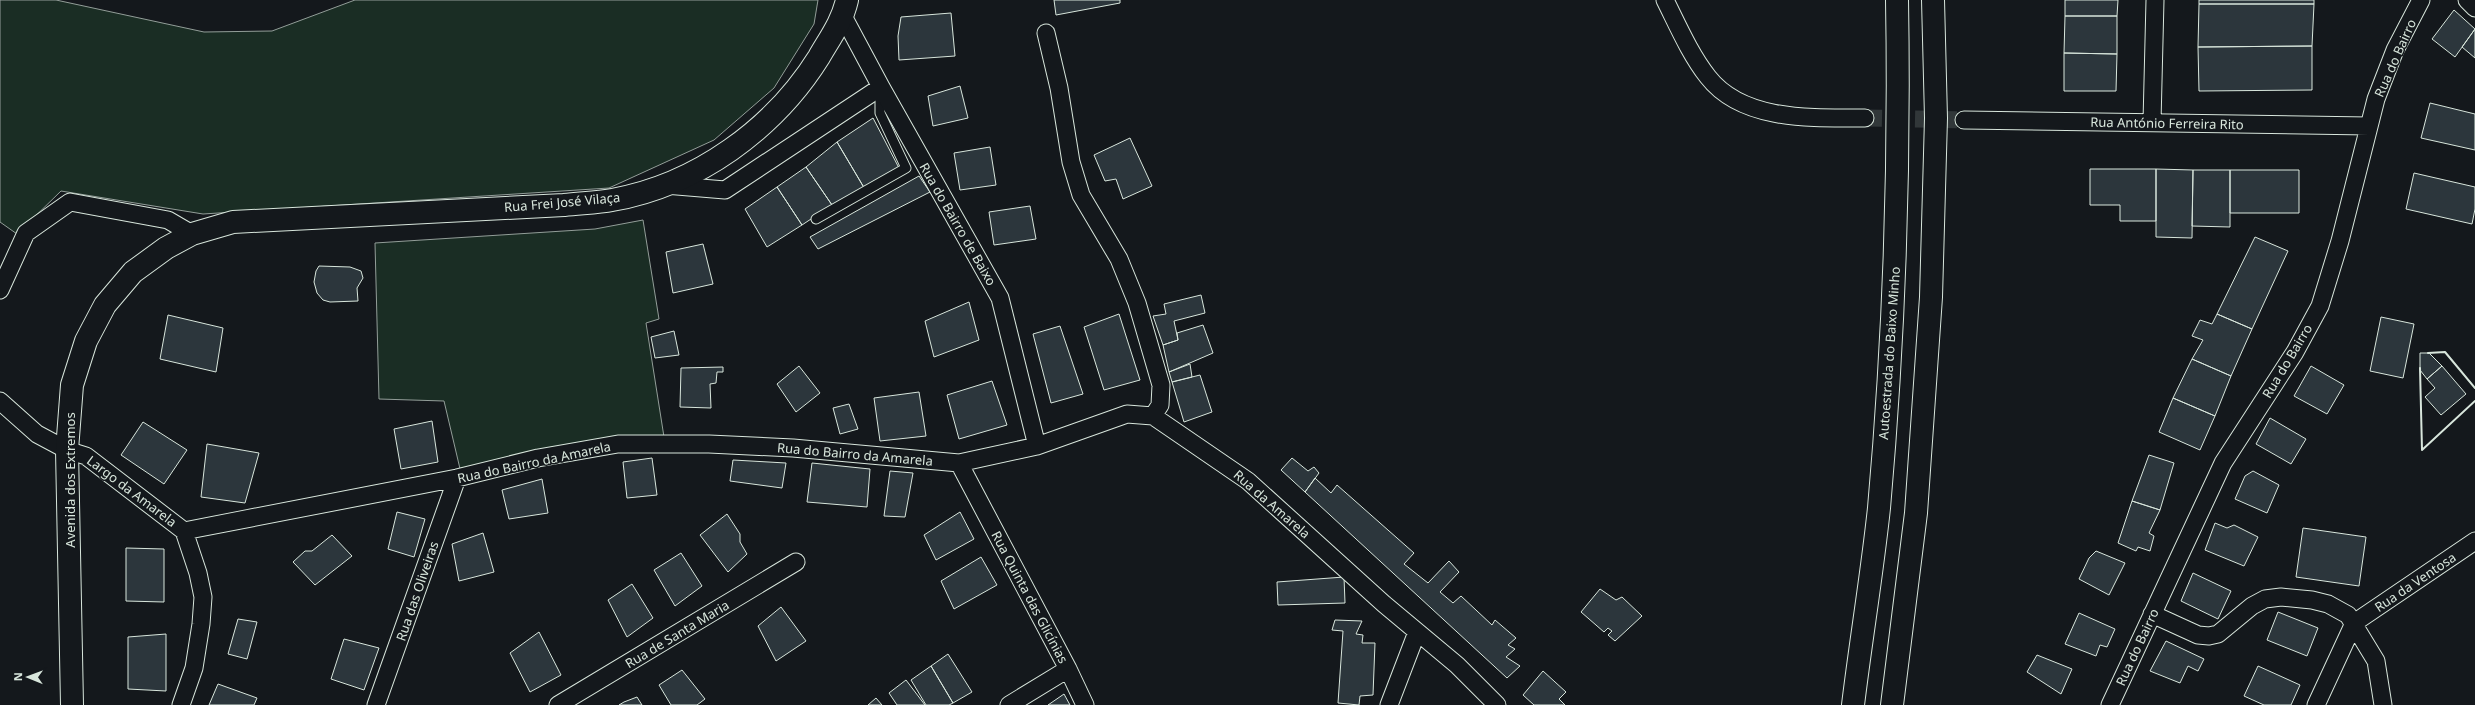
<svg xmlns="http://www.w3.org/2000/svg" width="2475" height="705" font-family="'Noto Sans',sans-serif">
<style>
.green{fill:#1a2d24;stroke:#939e99}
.building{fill:#2c363c;stroke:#d8e6dc}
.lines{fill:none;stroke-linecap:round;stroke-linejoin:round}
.street-tunnel{stroke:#313739;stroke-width:17;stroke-dasharray:17 8;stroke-linecap:butt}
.lane-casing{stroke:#d8e6dc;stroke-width:11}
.street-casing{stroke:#d8e6dc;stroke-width:19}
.primary-casing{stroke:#d8e6dc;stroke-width:24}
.highway-casing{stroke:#d8e6dc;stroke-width:24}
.lane{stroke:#14181c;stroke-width:9}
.street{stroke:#14181c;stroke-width:17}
.primary{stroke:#14181c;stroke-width:22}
.highway{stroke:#14181c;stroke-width:22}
.wall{stroke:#d8e6dc;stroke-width:2}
.labels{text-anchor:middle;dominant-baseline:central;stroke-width:3;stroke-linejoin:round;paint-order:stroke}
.street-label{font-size:13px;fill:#d8e6dc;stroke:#14181c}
</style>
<rect width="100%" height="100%" fill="#14181c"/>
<path class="green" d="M 0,0 L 56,0 L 204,32 L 272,31 L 355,0 L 818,0 L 814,24 L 774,88 L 714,140 L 609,188 L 203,214 L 61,191 L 17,234 L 0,222 Z
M 643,220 L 659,319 L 646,323 L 664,437 L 461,473 L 444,401 L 379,399 L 375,243 L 595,229 Z"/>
<path class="building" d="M 1054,0 L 1120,0 L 1120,3 L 1056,15 Z
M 2065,0 L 2118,0 L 2117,16 L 2065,16 Z
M 2199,0 L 2314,0 L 2314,4 L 2199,4 Z
M 2199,4 L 2314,4 L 2312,46 L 2198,47 Z
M 2454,10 L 2475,29 L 2455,57 L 2432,39 Z
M 951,13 L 955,56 L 899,60 L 898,36 L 901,17 Z
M 2065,16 L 2117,16 L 2117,54 L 2064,53 Z
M 2475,29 L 2475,58 L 2462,47 Z
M 2312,46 L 2312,90 L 2199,91 L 2198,47 Z
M 2064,53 L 2117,54 L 2116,91 L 2064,91 Z
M 960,86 L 968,118 L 933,126 L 928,96 Z
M 2430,103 L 2475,114 L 2475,150 L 2421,138 Z
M 873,118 L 899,168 L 866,191 L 837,142 Z
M 1130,138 L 1152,186 L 1123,199 L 1116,179 L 1105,181 L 1094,155 Z
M 837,142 L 866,191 L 832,205 L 806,167 Z
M 990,147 L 996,185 L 960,190 L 954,153 Z
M 806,167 L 832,205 L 802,225 L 777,187 Z
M 2090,169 L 2156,169 L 2156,221 L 2120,221 L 2120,205 L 2090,205 Z
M 2156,169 L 2193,170 L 2192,238 L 2156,237 Z
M 2193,170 L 2230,170 L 2230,227 L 2192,226 Z
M 2230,170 L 2299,170 L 2299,213 L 2230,213 Z
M 2414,173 L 2475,187 L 2475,209 L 2472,224 L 2406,209 Z
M 919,176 L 930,192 L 818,249 L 810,237 Z
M 777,187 L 802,225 L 767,247 L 745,209 Z
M 1030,206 L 1036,239 L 994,245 L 989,212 Z
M 2255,237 L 2288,251 L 2252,329 L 2217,314 Z
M 703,244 L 713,284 L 673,293 L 666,252 Z
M 319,266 L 350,267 L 361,271 L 363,278 L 357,288 L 358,301 L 330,302 L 323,300 L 317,293 L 314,282 L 316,271 Z
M 1201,295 L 1205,313 L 1174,321 L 1178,340 L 1163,345 L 1153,316 L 1166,314 L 1164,304 Z
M 969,302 L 979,340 L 934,357 L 925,321 Z
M 1119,314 L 1140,380 L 1104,390 L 1084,327 Z
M 2217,314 L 2252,329 L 2231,376 L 2192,359 L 2203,340 L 2192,336 L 2200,320 L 2212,324 Z
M 168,315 L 223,328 L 216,372 L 160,359 Z
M 2381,317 L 2414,324 L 2403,378 L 2370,371 Z
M 1203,325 L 1213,353 L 1169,372 L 1163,345 L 1178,340 L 1177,333 Z
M 1060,326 L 1083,394 L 1051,403 L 1033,334 Z
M 674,331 L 679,355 L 655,358 L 651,337 Z
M 2420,353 L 2429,353 L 2442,366 L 2427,379 L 2420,370 Z
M 2192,359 L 2231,376 L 2215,416 L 2173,398 Z
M 1190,364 L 1192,377 L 1172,382 L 1169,372 Z
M 799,366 L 820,393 L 796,412 L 777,384 Z
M 2311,366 L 2344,385 L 2327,414 L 2294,396 Z
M 2442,366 L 2466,394 L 2441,415 L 2425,397 L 2435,388 L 2427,379 Z
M 723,367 L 723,372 L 717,372 L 716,383 L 710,384 L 711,408 L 680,407 L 681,368 Z
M 1200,375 L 1212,412 L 1184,422 L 1172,382 Z
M 992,381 L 1007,425 L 959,439 L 947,395 Z
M 919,392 L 926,436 L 880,441 L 874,398 Z
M 2173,398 L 2215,416 L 2200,450 L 2159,432 Z
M 849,404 L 858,429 L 840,434 L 833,408 Z
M 2270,418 L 2306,439 L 2291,464 L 2256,444 Z
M 432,421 L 438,462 L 401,469 L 394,429 Z
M 143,422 L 187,450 L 164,484 L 121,455 Z
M 207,444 L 259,453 L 245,503 L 201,497 Z
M 2149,455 L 2174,463 L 2160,510 L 2132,501 Z
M 652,458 L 657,495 L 627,498 L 623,462 Z
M 1292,458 L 1308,471 L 1314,467 L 1319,473 L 1305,492 L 1281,470 Z
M 733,460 L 786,463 L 782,488 L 730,481 Z
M 812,463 L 870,469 L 867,507 L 807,502 Z
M 890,471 L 913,473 L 905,517 L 884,516 Z
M 2253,471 L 2279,485 L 2267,513 L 2235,499 L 2245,476 Z
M 1315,478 L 1331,493 L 1337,485 L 1414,553 L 1404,564 L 1428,583 L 1449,561 L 1459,572 L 1440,592 L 1453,603 L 1461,596 L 1492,625 L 1495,620 L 1516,638 L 1508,645 L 1515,649 L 1506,657 L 1520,666 L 1507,678 L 1305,492 Z
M 542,479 L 548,513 L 509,519 L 502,490 Z
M 2132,501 L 2160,510 L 2149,533 L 2154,536 L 2150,551 L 2138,547 L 2136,551 L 2118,543 Z
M 397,512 L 425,519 L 414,557 L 388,549 Z
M 960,512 L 974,539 L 936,560 L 924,535 Z
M 727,514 L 740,534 L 740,542 L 747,554 L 728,572 L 700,535 Z
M 2215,523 L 2227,528 L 2234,525 L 2258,537 L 2244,566 L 2205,550 Z
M 2303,528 L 2366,537 L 2359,586 L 2296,577 Z
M 483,533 L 494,572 L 459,581 L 452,544 Z
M 332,535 L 352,556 L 315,585 L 293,562 L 305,551 L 312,551 Z
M 126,548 L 164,549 L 164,602 L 126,601 Z
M 2096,551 L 2125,563 L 2109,595 L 2079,579 L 2089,558 Z
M 681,553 L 702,586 L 675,606 L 654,570 Z
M 981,557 L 997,585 L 954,609 L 941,581 Z
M 2193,573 L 2231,591 L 2218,619 L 2181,601 Z
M 1344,577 L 1345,603 L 1278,605 L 1277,582 Z
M 632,584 L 653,618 L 627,637 L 608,600 Z
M 1600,589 L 1616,600 L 1622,597 L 1642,616 L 1615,641 L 1608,635 L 1612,631 L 1608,628 L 1604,632 L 1581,612 Z
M 781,607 L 806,641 L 776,661 L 758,626 Z
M 2278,612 L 2318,628 L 2307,656 L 2267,640 Z
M 2079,613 L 2115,629 L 2107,647 L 2100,645 L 2096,656 L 2065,644 Z
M 238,619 L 257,622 L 247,659 L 228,654 Z
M 1335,620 L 1362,621 L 1356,634 L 1363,635 L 1362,643 L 1375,643 L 1373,695 L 1360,696 L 1359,705 L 1338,703 L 1343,631 L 1332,630 Z
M 539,632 L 561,675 L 530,692 L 510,653 Z
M 166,634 L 166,691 L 128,689 L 128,637 Z
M 344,639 L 379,648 L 364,690 L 331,679 Z
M 2166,641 L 2204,659 L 2198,671 L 2188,666 L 2180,683 L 2150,671 Z
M 948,654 L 972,692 L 953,703 L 931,666 Z
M 2037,655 L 2072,669 L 2061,694 L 2027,672 Z
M 931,666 L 953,703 L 949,705 L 926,705 L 911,680 Z
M 2258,666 L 2300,685 L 2291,705 L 2264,705 L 2244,696 Z
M 682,670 L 705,699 L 697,705 L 671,705 L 659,685 Z
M 1543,671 L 1566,692 L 1559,699 L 1565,705 L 1534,705 L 1523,695 Z
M 906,680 L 925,705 L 897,705 L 889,693 Z
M 218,684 L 257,698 L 254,705 L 209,705 Z
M 1064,694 L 1070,705 L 1048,705 Z
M 637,697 L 642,705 L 619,705 L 624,702 Z
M 876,698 L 882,705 L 868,705 Z"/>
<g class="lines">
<path class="street-tunnel" d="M 1865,118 L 1964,120"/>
<defs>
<path id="lane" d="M 816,219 L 906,168 L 880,113 L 880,91"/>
<path id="street" d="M 1665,0 C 1678,26 1690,54 1708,77 C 1743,122 1814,118 1865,118
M 2467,0 L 2475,8
M 843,16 L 881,87 L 1000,298 L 1037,446
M 1046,33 L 1059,88 L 1071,162 L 1081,195 L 1119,259 L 1137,303 L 1161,385 L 1160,405 L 1153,416
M 1964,120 L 2369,126
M 2152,122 L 2155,0
M 665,185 L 725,190 L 881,87
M 0,290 L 26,233 L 70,202 L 168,220 L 192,234
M 0,401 L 37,434 L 67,450 L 86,456 L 184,531 L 198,573 L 203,597 L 201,624 L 194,668 L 181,705
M 959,463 L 1068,669 L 1085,705
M 184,531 L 457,478 L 538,458 L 618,444 L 709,444 L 793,448 L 959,463 L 1037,446 L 1127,414 L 1153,416 L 1248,481 L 1384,604 L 1457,665 L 1497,705
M 2152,614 L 2198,635 L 2209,636 L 2218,634 L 2252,606 L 2265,599 L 2281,597 L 2312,600 L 2328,604 L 2348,615 L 2376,661 L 2383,705
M 2354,623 L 2475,541
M 376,705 L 457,478
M 558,705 L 796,562
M 1009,705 L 1068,669
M 1389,705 L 1417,632
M 2110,705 L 2223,463 L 2295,352 L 2320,306 L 2340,241 L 2376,99 L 2395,50 L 2421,0
M 2316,705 L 2354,623"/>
<path id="primary" d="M 72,705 L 67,450 L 72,385 L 86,341 L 105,305 L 133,272 L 166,248 L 192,234 L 233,222 L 564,205 C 580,203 597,203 612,200 C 697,185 774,129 819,57 C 830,38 842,22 847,0"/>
<path id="highway" d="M 1853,705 C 1861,639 1872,574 1879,508 C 1894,339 1900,169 1897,0
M 1892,705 L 1916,513 L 1931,297 L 1936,118 L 1933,0"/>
</defs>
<use href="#lane" class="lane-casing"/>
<use href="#street" class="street-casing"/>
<use href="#primary" class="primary-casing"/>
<use href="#highway" class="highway-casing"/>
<use href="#lane" class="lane"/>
<use href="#street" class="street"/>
<use href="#primary" class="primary"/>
<use href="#highway" class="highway"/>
<path class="wall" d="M 2428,353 L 2445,352 L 2475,388
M 2420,368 L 2422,450 L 2475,401"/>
</g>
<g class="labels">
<g class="street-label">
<text transform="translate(2395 58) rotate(-66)">Rua do Bairro</text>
<text transform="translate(2167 123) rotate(1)">Rua António Ferreira Rito</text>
<text transform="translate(562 202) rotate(-5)">Rua Frei José Vilaça</text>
<text transform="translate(958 224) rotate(60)">Rua do Bairro de Baixo</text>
<text transform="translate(1889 353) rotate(-86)">Autoestrada do Baixo Minho</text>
<text transform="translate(2287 361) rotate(-59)">Rua do Bairro</text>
<text transform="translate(855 454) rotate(5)">Rua do Bairro da Amarela</text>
<text transform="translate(534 462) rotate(-12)">Rua do Bairro da Amarela</text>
<text transform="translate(70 480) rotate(-90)">Avenida dos Extremos</text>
<text transform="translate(132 491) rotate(37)">Largo da Amarela</text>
<text transform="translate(1272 504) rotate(41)">Rua da Amarela</text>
<text transform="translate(2415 582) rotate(-34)">Rua da Ventosa</text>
<text transform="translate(417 591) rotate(-71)">Rua das Oliveiras</text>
<text transform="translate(1030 597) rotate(62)">Rua Quinta das Glicínias</text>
<text transform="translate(677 634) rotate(-31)">Rua de Santa Maria</text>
<text transform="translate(2137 647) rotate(-65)">Rua do Bairro</text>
</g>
</g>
<g transform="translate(28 677) rotate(271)" stroke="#14181c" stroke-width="3" paint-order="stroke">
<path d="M0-3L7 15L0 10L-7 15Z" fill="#d8e6dc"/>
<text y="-6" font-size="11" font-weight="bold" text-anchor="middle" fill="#d8e6dc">N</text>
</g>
</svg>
